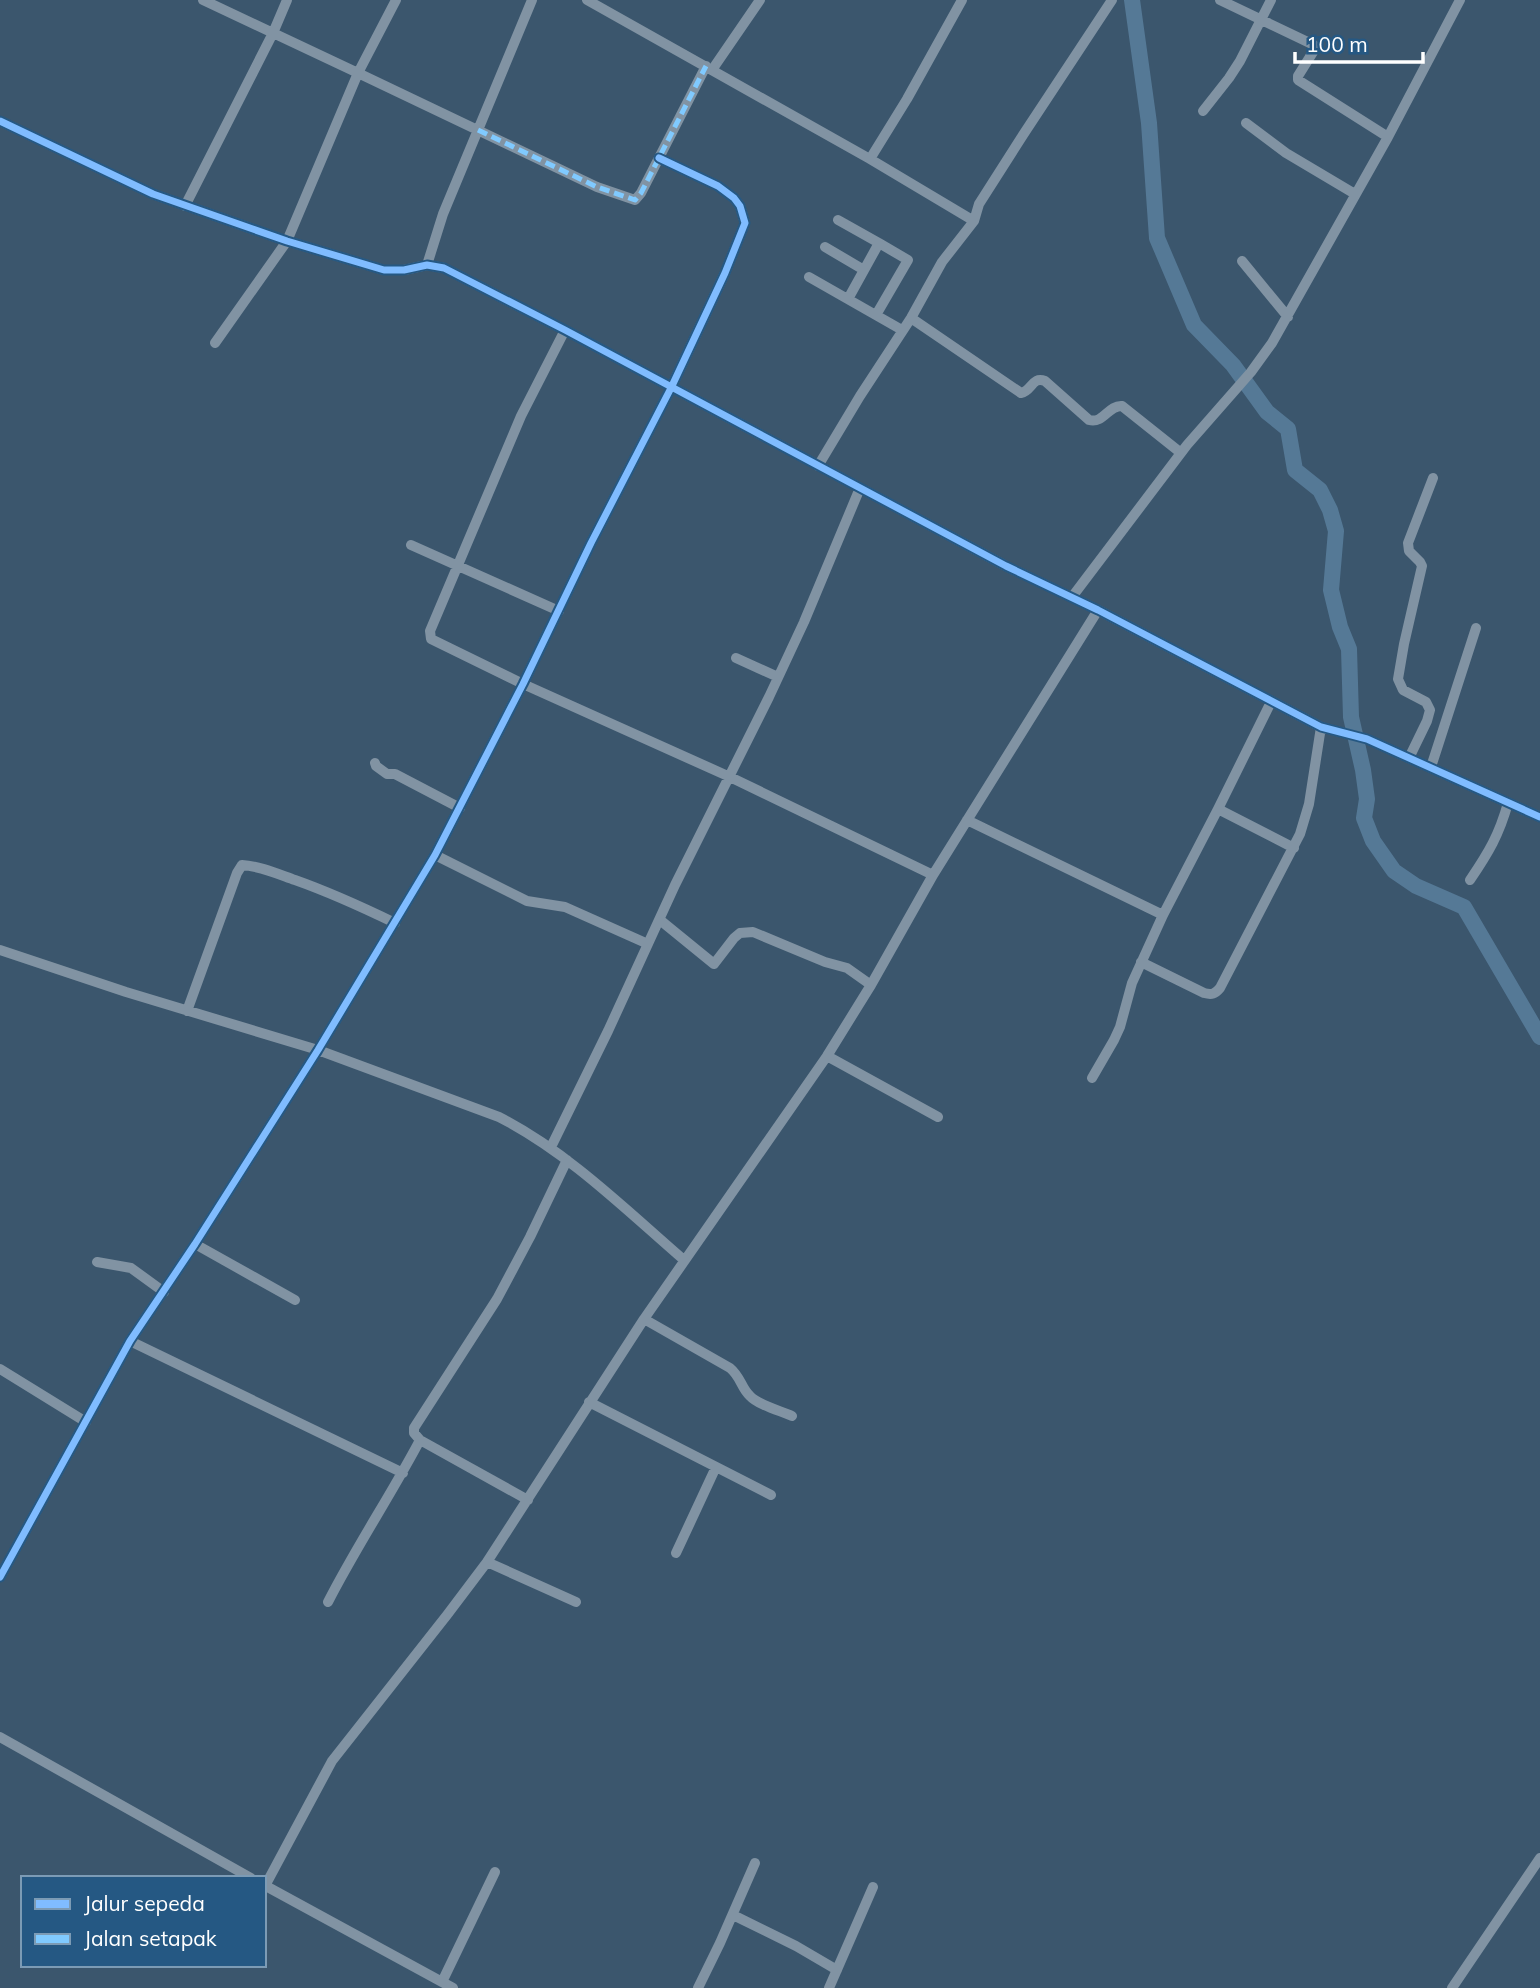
<svg xmlns="http://www.w3.org/2000/svg" width="1540" height="1988" font-family="Mulish,sans-serif">
<style>
.lines{fill:none;stroke-linecap:round;stroke-linejoin:round}
.river{stroke:#557996;stroke-width:16}
.minor{stroke:#8193a3;stroke-width:10}
.quiet{stroke:#80caff;stroke-width:5;stroke-dasharray:10 5;stroke-linecap:butt}
.cycleway-casing{stroke:#255883;stroke-width:11}
.cycleway{stroke:#80bcff;stroke-width:7}
</style>
<rect width="100%" height="100%" fill="#3b566d"/>
<g class="lines">
<path class="river" d="M 1132,0 L 1149,123 L 1157,238 L 1194,325 L 1233,365 L 1267,412 L 1288,429 L 1295,470 L 1320,490 L 1330,510 L 1336,531 L 1331,590 L 1340,627 L 1349,649 L 1351,717 L 1363,770 L 1367,799 L 1364,818 L 1373,841 L 1394,871 L 1416,886 L 1464,907 L 1540,1037"/>
<path class="minor" d="M 203,0 L 358,73 L 396,0
M 587,0 L 870,159 L 974,221 L 979,204 L 1023,135 L 1112,0
M 1220,0 L 1314,45 L 1313,52 L 1298,76 L 1298,80 L 1388,137
M 712,70 L 760,0
M 1203,111 L 1229,78 L 1240,61 L 1271,0
M 0,121 L 153,194 L 287,241 L 384,270 L 404,270 L 427,265 L 444,268 L 565,330 L 1006,566 L 1098,610 L 1321,727 L 1367,739 L 1540,817
M 1246,123 L 1286,153 L 1355,194
M 870,159 L 907,99 L 962,0
M 185,206 L 273,33 L 287,0
M 838,220 L 879,243 L 848,299
M 825,247 L 864,270
M 1242,261 L 1288,317
M 427,265 L 443,214 L 532,0
M 809,277 L 902,330
M 876,315 L 908,260 L 879,243
M 911,318 L 1021,393 C 1032,391 1032,376 1045,381 L 1089,420 C 1104,424 1108,405 1122,406 L 1181,453
M 565,330 L 521,416 L 430,631 L 431,639 L 523,684 L 730,777 L 933,875
M 215,343 L 287,241 L 358,73 L 597,187 L 635,200 L 641,193 L 706,66
M 818,466 L 860,396 L 911,318 L 942,262 L 974,221
M 411,545 L 559,611
M 1072,597 L 1187,445 L 1251,372 L 1272,343 L 1388,137 L 1460,0
M 736,658 L 778,677
M 1409,758 L 1427,721 L 1430,710 L 1426,702 L 1403,690 L 1398,679 L 1404,644 L 1422,566 L 1420,562 L 1409,551 L 1408,543 L 1433,478
M 375,763 L 376,766 L 387,774 L 395,774 L 460,808
M 1431,767 L 1476,628
M 1218,809 L 1294,848
M 967,820 L 1163,915
M 435,855 L 527,901 L 565,907 L 648,944
M 1470,880 C 1489,852 1499,835 1508,803
M 660,920 L 714,964 L 734,938 L 740,933 L 753,932 L 825,962 L 847,968 L 871,985
M 0,950 L 126,992 L 318,1050 L 499,1117 C 569,1153 625,1209 684,1260
M 1141,962 L 1204,993 C 1212,995 1215,994 1220,988 L 1300,834 L 1309,804 L 1321,727
M 187,1011 L 237,873 L 242,865 C 260,866 278,874 295,880 C 329,892 362,907 395,923
M 827,1056 L 938,1117
M 1092,1078 L 1114,1040 L 1120,1027 L 1132,983 L 1163,915 L 1218,809 L 1271,702
M 551,1147 L 608,1031 L 675,885 L 769,697 L 804,622 L 860,488
M 195,1244 L 295,1300
M 97,1262 L 131,1268 L 164,1292
M 644,1319 L 730,1368 C 741,1377 741,1388 750,1396 C 758,1405 781,1411 792,1416
M 130,1341 L 403,1473
M 0,1369 L 86,1422
M 589,1402 L 771,1495
M 528,1500 L 420,1440 L 414,1433 L 414,1428 L 497,1299 L 530,1237 L 567,1160
M 676,1553 L 716,1467
M 487,1562 L 576,1602
M 0,1577 L 130,1341 L 195,1244 L 318,1050 L 435,855 L 523,684 L 591,543 L 671,388 L 725,273 L 745,223 L 740,206 L 734,198 L 718,186 L 659,158
M 328,1602 C 356,1547 391,1495 420,1440
M 0,1737 L 251,1878
M 264,1885 L 453,1988
M 265,1886 L 332,1761 L 447,1615 L 487,1562 L 644,1319 L 827,1056 L 871,985 L 933,875 L 1098,610
M 733,1915 L 796,1946 L 837,1970
M 442,1982 L 495,1872
M 698,1988 L 720,1943 L 755,1863
M 829,1988 L 873,1887
M 1452,1988 L 1540,1858"/>
<path class="quiet" d="M 478,130 L 597,187 L 635,200 L 641,193 L 706,66"/>
<defs>
<path id="cycleway" d="M 0,121 L 153,194 L 287,241 L 384,270 L 404,270 L 427,265 L 444,268 L 565,330 L 1006,566 L 1098,610 L 1321,727 L 1367,739 L 1540,817
M 0,1577 L 130,1341 L 195,1244 L 318,1050 L 435,855 L 523,684 L 591,543 L 671,388 L 725,273 L 745,223 L 740,206 L 734,198 L 718,186 L 659,158"/>
</defs>
<use href="#cycleway" class="cycleway-casing"/>
<use href="#cycleway" class="cycleway"/>
</g>
<rect x="21" y="1876" width="245" height="91" fill="#255883" stroke="#7c9bb5" stroke-width="2"/>
<rect x="35" y="1899" width="35" height="10" fill="#80bcff" stroke="#7c9bb5" stroke-width="2"/>
<text x="84" y="1911" font-size="21" fill="#ffffff">Jalur sepeda</text>
<rect x="35" y="1934" width="35" height="10" fill="#80caff" stroke="#7c9bb5" stroke-width="2"/>
<text x="84" y="1946" font-size="21" fill="#ffffff">Jalan setapak</text>
<path d="M1295 52v10h128v-10" fill="none" stroke="#ffffff" stroke-width="3.5"/>
<text x="1306" y="52" font-size="21" fill="#ffffff" stroke="#255883" stroke-width="5" paint-order="stroke">100 m</text>
</svg>
